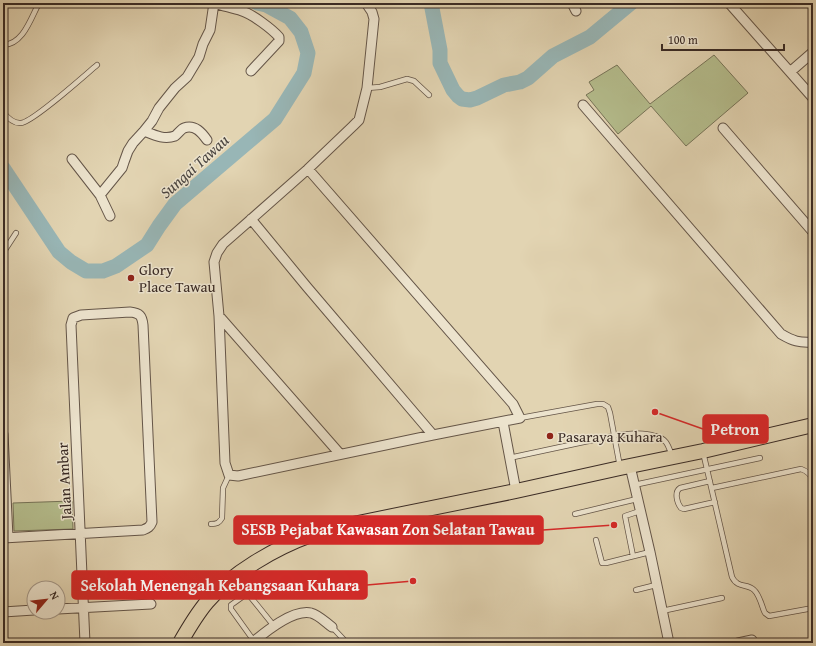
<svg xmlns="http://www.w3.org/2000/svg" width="816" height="646" font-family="'Gentium Book Plus',serif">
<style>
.green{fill:#b4bc8c;stroke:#777458}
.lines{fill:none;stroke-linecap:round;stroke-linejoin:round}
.river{stroke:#98b6b6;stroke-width:15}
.service-casing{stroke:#645548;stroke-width:6}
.minor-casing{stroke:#645548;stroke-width:11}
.primary-casing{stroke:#3a2b25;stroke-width:16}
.service{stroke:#ece3cd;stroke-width:4.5}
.minor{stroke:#ece3cd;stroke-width:9}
.primary{stroke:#e2d4b2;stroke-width:14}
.poi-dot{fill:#8f2418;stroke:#ece3cd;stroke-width:1.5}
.labels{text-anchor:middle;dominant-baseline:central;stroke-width:3;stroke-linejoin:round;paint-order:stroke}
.poi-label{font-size:15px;fill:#3a2b25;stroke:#ece3cd;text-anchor:start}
.street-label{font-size:15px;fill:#3a2b25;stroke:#ece3cd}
.water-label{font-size:16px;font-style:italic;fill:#4d4742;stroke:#ece3cd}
.leader{fill:none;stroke:#d62828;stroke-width:1.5}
.callout-dot{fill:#d62828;stroke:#ece3cd;stroke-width:1.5}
.callout{fill:#d62828;stroke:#d62828;stroke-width:1.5}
.callout-label{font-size:16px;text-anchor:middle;font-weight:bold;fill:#fff}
</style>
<rect width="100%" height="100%" fill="#e2d4b2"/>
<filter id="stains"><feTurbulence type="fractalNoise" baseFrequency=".005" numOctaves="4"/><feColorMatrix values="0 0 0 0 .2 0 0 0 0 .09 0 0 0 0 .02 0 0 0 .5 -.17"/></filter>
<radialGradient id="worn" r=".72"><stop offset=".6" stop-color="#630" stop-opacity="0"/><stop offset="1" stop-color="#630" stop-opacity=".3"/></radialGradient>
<path class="green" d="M 714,55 L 748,93 L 686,146 L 651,106 L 618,134 L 586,95 L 594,90 L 589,82 L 617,65 L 650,104 Z
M 72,501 L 73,529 L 14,531 L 13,503 Z"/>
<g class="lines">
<path class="river" d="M 431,3 L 440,50 L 440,63 L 453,90 L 458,96 L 462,99 L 470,100 L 477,98 L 504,85 L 520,82 L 528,78 L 553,56 L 590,37 L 631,3
M 3,168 L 59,252 L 71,262 L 86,271 L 103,271 L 116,266 L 147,245 L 159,226 L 175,204 L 275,119 L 304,73 L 308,53 L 301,32 L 290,18 L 266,5 L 257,3"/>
<defs>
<path id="service" d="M 3,45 C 23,45 31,18 39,3
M 367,88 L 380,87 L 407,79 L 414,81 L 429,95
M 3,112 C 7,117 14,124 21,123 C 33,122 85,75 97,65
M 3,253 L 16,233
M 520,418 L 597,404 L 603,404 L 608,407 L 610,413 L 620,467
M 703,452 L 732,577 C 738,589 747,583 754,590 C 759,594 762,606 764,611 L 765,613 L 769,616 L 813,608
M 509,458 C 532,453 556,448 579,443 C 601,439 634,429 655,436 C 667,439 668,445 672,456
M 710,481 L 680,488 C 674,492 677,503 681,508 L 684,509 L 715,502
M 634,485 L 760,458
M 712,488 L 801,469 C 807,471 811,474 813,481
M 575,514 L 637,499
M 211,524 C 217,524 219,523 222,518 L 223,488 L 229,475
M 596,540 L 602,563 L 606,563 L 650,552
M 633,556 L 625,516 L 640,511
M 636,590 L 656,585
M 662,611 L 722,598
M 332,627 L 347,643
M 254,641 L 231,609 L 231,605 L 245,595 L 249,595 L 274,626"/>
<path id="minor" d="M 214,3 C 223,6 233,8 242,11 C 252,14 272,29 279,37 L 279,41 L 251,71
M 572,3 L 576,11
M 729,3 L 813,98
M 790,72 L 813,52
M 583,105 L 781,334 C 793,341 799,343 813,342
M 723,128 L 813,232
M 144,131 C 154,135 164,140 175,136 C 178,134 181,129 184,128 C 195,124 202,133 207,140
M 72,159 L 100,195 L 110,216
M 308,169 L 513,404 L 520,418 L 433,435 L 238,476 L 229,475 L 225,463 L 219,316 L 214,262 L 217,253 L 223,244 L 308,169 L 353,126 L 359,120 L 367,88 L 374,19 L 372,12 L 366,3
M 100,195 L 122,168 L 124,162 L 128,151 L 133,143 L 144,131 L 152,121 L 159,108 L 175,88 L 187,77 L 199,57 L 203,44 L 210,30 L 214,3
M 251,219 L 307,287 L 433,435
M 219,316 L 340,454
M 503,422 L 516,491
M 3,434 L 8,537
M 630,466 L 650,552 L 669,643
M 3,538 L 143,530 C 148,528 150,527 152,522 L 143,325 C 142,316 140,313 130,312 L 81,315 L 73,318 L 71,325 C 76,431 81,537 85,643
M 58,609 L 151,604
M 3,612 L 34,610
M 252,643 C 265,632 293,609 311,613 C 319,615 326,623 332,627
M 738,643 L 752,640"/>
<path id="primary" d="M 180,643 C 188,629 196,615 207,602 C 232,573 275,548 311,535 C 327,530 343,527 358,523 L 516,491 L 620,468 L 703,451 L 813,425"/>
</defs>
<use href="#service" class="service-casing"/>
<use href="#minor" class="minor-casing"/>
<use href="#primary" class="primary-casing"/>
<use href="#service" class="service"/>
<use href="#minor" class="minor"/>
<use href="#primary" class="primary"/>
</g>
<g class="poi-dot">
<circle cx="131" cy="278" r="4"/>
<circle cx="550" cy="436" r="4"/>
</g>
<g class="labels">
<g class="poi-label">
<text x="139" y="269">Glory<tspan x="139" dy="17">Place Tawau</tspan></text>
<text x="558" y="436">Pasaraya Kuhara</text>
</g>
<g class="street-label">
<text transform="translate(64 481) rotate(-93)">Jalan Ambar</text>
</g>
<g class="water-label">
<text transform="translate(194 166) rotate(-42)">Sungai Tawau</text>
</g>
</g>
<path class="leader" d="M655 412L703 429M614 525L543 530M413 581L367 585"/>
<g class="callout-dot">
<circle cx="655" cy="412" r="4"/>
<circle cx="614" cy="525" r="4"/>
<circle cx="413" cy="581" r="4"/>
</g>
<g class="callout">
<rect x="703" y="415" width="65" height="28" rx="4"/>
<rect x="234" y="516" width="309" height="28" rx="4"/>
<rect x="72" y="571" width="295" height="28" rx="4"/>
</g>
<g class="callout-label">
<text x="735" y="435">Petron</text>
<text x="388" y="535">SESB Pejabat Kawasan Zon Selatan Tawau</text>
<text x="220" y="591">Sekolah Menengah Kebangsaan Kuhara</text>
</g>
<rect width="816" height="646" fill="none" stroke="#e2d4b2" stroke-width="16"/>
<rect x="4" y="4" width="808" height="638" fill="none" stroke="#3a2b25" stroke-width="2"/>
<rect x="8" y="8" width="800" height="630" fill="none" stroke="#3a2b25"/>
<g transform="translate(46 600) rotate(62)"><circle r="19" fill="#ece3cd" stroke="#a5998a"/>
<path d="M0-3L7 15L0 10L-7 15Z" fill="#8f2418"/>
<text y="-6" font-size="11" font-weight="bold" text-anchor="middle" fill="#3a2b25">N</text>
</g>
<path d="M662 44v6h122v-6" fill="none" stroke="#3a2b25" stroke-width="2"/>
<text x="668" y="44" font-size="12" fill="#3a2b25" stroke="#ece3cd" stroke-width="3" paint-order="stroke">100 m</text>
<rect width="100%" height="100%" filter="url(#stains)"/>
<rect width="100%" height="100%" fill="url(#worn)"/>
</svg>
